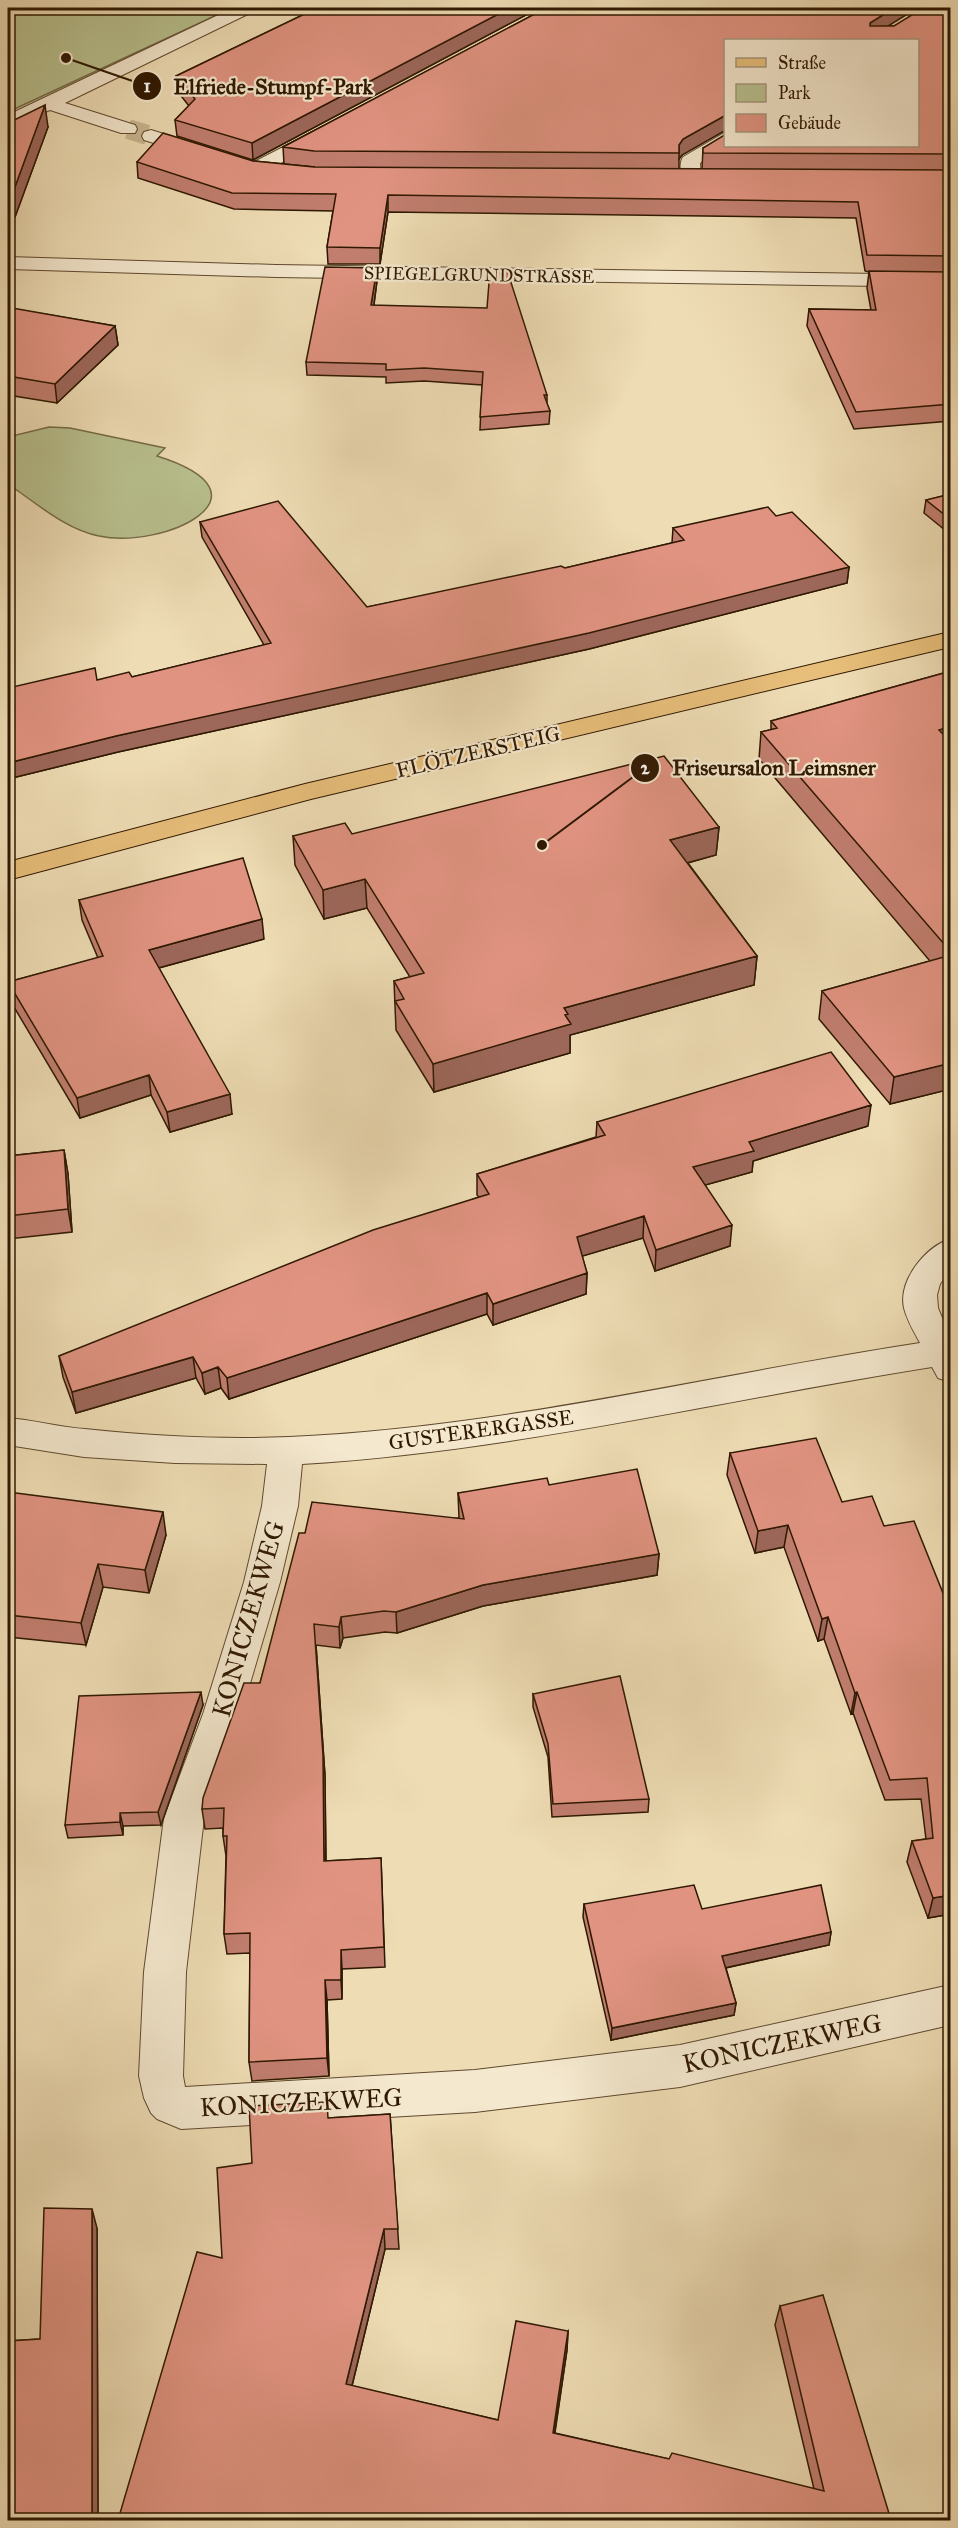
<svg xmlns="http://www.w3.org/2000/svg" width="958" height="2528" font-family="'IM FELL Great Primer',serif">
<style>
.green{fill:#b8c08e;stroke:#746c48;stroke-width:1.5}
.lines{fill:none;stroke-linecap:round;stroke-linejoin:round}
.minor-tunnel{stroke:#c8b590;stroke-width:20;stroke-dasharray:20 10;stroke-linecap:butt}
.minor-casing{stroke:#5f492e;stroke-width:2}
.major-casing{stroke:#2f1801;stroke-width:2}
.minor{fill:#f4e8ce;fill-rule:evenodd}
.major{fill:#e7be7a;fill-rule:evenodd}
.wall{fill:#c17e6f;stroke:#2f1801;stroke-width:1.5;fill-rule:evenodd}
.shaded-wall{fill:#9d675a;stroke:#2f1801;stroke-width:1.5}
.building{fill:#e09381;stroke:#2f1801;stroke-width:1.5}
.labels{text-anchor:middle;dominant-baseline:central;stroke-width:4.5;stroke-linejoin:round;paint-order:stroke}
.far-street-label{font-size:18px;fill:#2f1801;stroke:#f4e8ce}
.street-label{font-size:21px;fill:#2f1801;stroke:#f4e8ce}
.near-street-label{font-size:26px;fill:#2f1801;stroke:#f4e8ce}
.leader{fill:none;stroke:#2f1801;stroke-width:2}
.callout-dot{fill:#2f1801;stroke:#f4e8ce;stroke-width:2}
.mark-label{font-size:18px;text-anchor:middle;font-weight:bold;fill:#fff}
.callout-label{font-size:22px;text-anchor:middle;font-weight:bold;fill:#2f1801;stroke:#f4e8ce;stroke-width:4.5;stroke-linejoin:round;paint-order:stroke}
</style>
<rect width="100%" height="100%" fill="#eedcb4"/>
<filter id="stains"><feTurbulence type="fractalNoise" baseFrequency=".00333" numOctaves="4"/><feColorMatrix values="0 0 0 0 .2 0 0 0 0 .09 0 0 0 0 .02 0 0 0 .5 -.17"/></filter>
<radialGradient id="worn" r=".72"><stop offset=".6" stop-color="#630" stop-opacity="0"/><stop offset="1" stop-color="#630" stop-opacity=".3"/></radialGradient>
<path class="green" d="M 8,8 L 232,8 L 8,112 Z
M 49,427 L 70,428 L 165,448 L 157,456 C 281,495 163,550 99,536 C 66,530 35,502 8,484 L 8,437 Z"/>
<g class="lines">
<path class="minor-tunnel" d="M 128,129 L 151,136"/>
<defs>
<path id="minor" d="M 233,8 L 255,8 L 252,12 L 65,103 L 135,125 L 137,129 L 135,133 L 121,133 L 50,110 L 8,127 L 8,115 Z
M 324,126 L 331,128 L 333,132 L 331,136 L 262,173 L 248,173 L 245,169 L 248,165 Z
M 151,130 L 209,148 L 212,152 L 209,156 L 202,158 L 144,140 L 142,136 L 144,132 Z
M 726,132 L 727,146 L 700,163 L 701,178 L 698,182 L 684,182 C 680,176 679,163 683,157 Z
M 8,257 L 276,265 L 950,275 L 950,287 L 276,277 L 8,269 Z
M 950,1239 L 950,1270 L 940,1284 L 937,1295 L 938,1308 L 950,1337 L 950,1382 L 938,1378 L 932,1367 C 722,1400 515,1451 302,1464 L 298,1506 L 280,1582 L 241,1714 L 204,1818 L 186,1972 L 183,2076 L 185,2087 L 475,2070 L 680,2045 L 950,1985 L 950,2025 L 680,2087 L 475,2112 L 181,2129 L 157,2119 L 151,2113 L 144,2098 L 139,2076 L 144,1972 L 164,1818 L 203,1714 L 244,1582 L 262,1506 L 267,1464 L 175,1463 L 84,1457 L 8,1445 L 8,1418 C 33,1420 59,1427 85,1429 C 152,1436 222,1440 289,1437 C 501,1428 710,1375 920,1343 C 914,1332 907,1320 904,1308 C 898,1281 925,1247 950,1239 Z"/>
<path id="major" d="M 950,632 L 950,647 L 311,799 L 8,880 L 8,862 L 305,784 Z"/>
</defs>
<use href="#minor" class="minor-casing"/>
<use href="#major" class="major-casing"/>
<use href="#minor" class="minor"/>
<use href="#major" class="major"/>
</g>
<path class="wall" d="M 317,8 L 539,8 L 253,160 L 177,136 L 175,120 L 189,106 L 178,92 L 176,76 Z
M 546,8 L 917,8 L 887,26 L 894,26 L 951,8 L 951,421 L 854,429 L 807,326 L 809,309 L 871,310 L 867,288 L 869,272 L 865,271 L 856,218 L 388,212 L 380,264 L 328,264 L 327,247 L 333,211 L 234,209 L 138,178 L 137,162 L 253,161 L 315,167 L 284,164 L 283,147 ZM 726,40 L 918,146 L 703,148 L 702,169 L 679,169 L 679,159 L 682,155 Z
M 8,123 L 48,127 L 15,217 L 8,217 Z
M 377,281 L 374,305 L 547,395 L 547,404 L 550,411 L 549,424 L 480,430 L 482,385 L 424,381 L 386,383 L 386,377 L 307,375 L 306,362 Z
M 8,308 L 115,326 L 118,345 L 57,403 L 8,395 Z
M 951,494 L 951,535 L 924,513 L 926,500 Z
M 776,516 L 849,567 L 847,583 L 589,649 L 118,752 L 8,779 L 8,688 L 132,677 L 264,645 L 202,537 L 200,522 L 367,607 L 565,568 L 672,543 L 673,528 Z
M 951,671 L 951,1089 L 890,1104 L 819,1019 L 822,991 L 930,961 L 759,759 L 761,732 L 771,730 L 771,721 Z
M 719,827 L 716,855 L 688,863 L 757,956 L 754,985 L 570,1035 L 570,1053 L 434,1092 L 396,1030 L 394,981 L 410,977 L 367,908 L 324,919 L 295,865 L 293,836 Z
M 79,900 L 264,939 L 159,968 L 232,1114 L 170,1132 L 151,1095 L 80,1118 L 11,1002 L 8,982 L 98,958 L 82,920 Z
M 597,1122 L 868,1126 L 753,1161 L 752,1172 L 705,1185 L 730,1246 L 655,1271 L 643,1238 L 582,1256 L 587,1273 L 586,1294 L 493,1325 L 487,1314 L 229,1399 L 221,1388 L 205,1394 L 196,1378 L 76,1413 L 63,1377 L 59,1356 L 479,1197 L 477,1195 L 477,1174 L 596,1137 Z
M 64,1150 L 68,1174 L 72,1232 L 8,1239 L 8,1156 Z
M 730,1453 L 842,1502 L 884,1526 L 951,1914 L 928,1918 L 907,1862 L 912,1841 L 926,1839 L 921,1799 L 885,1800 L 853,1713 L 851,1714 L 824,1639 L 818,1641 L 784,1547 L 755,1553 L 727,1475 Z
M 549,1485 L 659,1554 L 657,1575 L 483,1606 L 397,1633 L 385,1632 L 343,1638 L 340,1648 L 316,1645 L 325,1776 L 326,1861 L 381,1858 L 385,1967 L 342,1969 L 342,1999 L 327,2000 L 329,2076 L 252,2081 L 249,2062 L 250,1953 L 227,1954 L 224,1934 L 226,1856 L 223,1836 L 223,1828 L 205,1829 L 202,1809 L 260,1683 L 305,1533 L 459,1518 L 458,1493 Z
M 8,1492 L 166,1535 L 149,1593 L 103,1587 L 86,1645 L 8,1637 Z
M 533,1694 L 649,1799 L 648,1812 L 552,1817 L 548,1757 L 533,1707 Z
M 203,1705 L 161,1825 L 123,1826 L 123,1835 L 68,1838 L 65,1825 Z
M 584,1904 L 702,1909 L 831,1932 L 829,1945 L 726,1968 L 736,2003 L 734,2015 L 611,2040 L 583,1917 Z
M 390,2114 L 399,2249 L 385,2249 L 352,2386 L 498,2420 L 568,2331 L 567,2350 L 555,2433 L 669,2459 L 814,2489 L 775,2325 L 780,2306 L 891,2520 L 118,2520 L 222,2258 L 252,2163 L 329,2118 Z
M 97,2228 L 98,2520 L 8,2520 L 8,2341 L 40,2339 Z"/>
<path class="shaded-wall" d="M 510,8 L 539,8 L 253,160 L 252,143 Z
M 894,8 L 917,8 L 869,38 L 870,23 Z
M 45,105 L 48,127 L 15,217 L 12,195 Z
M 726,115 L 726,130 L 682,155 L 679,159 L 679,145 L 683,139 Z
M 388,195 L 388,212 L 380,264 L 380,248 Z
M 377,268 L 377,281 L 372,318 L 371,305 Z
M 115,326 L 118,345 L 57,403 L 55,384 Z
M 849,567 L 847,583 L 589,649 L 118,752 L 8,779 L 8,763 L 116,736 Z
M 951,726 L 951,752 L 939,730 Z
M 719,827 L 716,855 L 668,868 L 670,840 Z
M 365,879 L 367,908 L 324,919 L 323,890 Z
M 262,919 L 264,939 L 151,970 L 149,950 Z
M 757,956 L 754,985 L 570,1035 L 570,1053 L 434,1092 L 433,1064 L 564,1008 Z
M 951,1063 L 951,1089 L 890,1104 L 894,1077 Z
M 149,1075 L 151,1095 L 80,1118 L 77,1098 Z
M 230,1094 L 232,1114 L 170,1132 L 167,1112 Z
M 871,1105 L 868,1126 L 753,1161 L 752,1172 L 691,1189 L 693,1167 L 749,1142 Z
M 64,1150 L 68,1174 L 72,1232 L 68,1209 Z
M 644,1216 L 643,1238 L 576,1258 L 577,1237 Z
M 732,1225 L 730,1246 L 655,1271 L 656,1250 Z
M 587,1273 L 586,1294 L 493,1325 L 493,1304 Z
M 487,1293 L 487,1314 L 229,1399 L 227,1378 Z
M 193,1357 L 196,1378 L 76,1413 L 72,1392 Z
M 218,1367 L 221,1388 L 205,1394 L 202,1373 Z
M 163,1512 L 166,1535 L 149,1593 L 145,1570 Z
M 788,1525 L 784,1547 L 755,1553 L 758,1531 Z
M 659,1554 L 657,1575 L 483,1606 L 397,1633 L 396,1612 L 483,1585 Z
M 98,1564 L 103,1587 L 86,1645 L 81,1623 Z
M 341,1617 L 343,1638 L 340,1648 L 339,1627 Z
M 828,1617 L 824,1639 L 818,1641 L 822,1619 Z
M 316,1645 L 325,1776 L 326,1881 L 324,1861 Z
M 201,1692 L 203,1705 L 161,1825 L 158,1812 Z
M 857,1692 L 853,1713 L 851,1714 L 855,1693 Z
M 120,1813 L 123,1826 L 123,1835 L 120,1822 Z
M 951,1895 L 951,1914 L 928,1918 L 933,1898 Z
M 831,1932 L 829,1945 L 720,1969 L 722,1956 Z
M 341,1950 L 342,1969 L 342,1999 L 341,1980 Z
M 325,1980 L 327,2000 L 329,2076 L 327,2058 Z
M 736,2003 L 734,2015 L 611,2040 L 612,2028 Z
M 92,2209 L 97,2228 L 98,2520 L 92,2520 Z
M 384,2229 L 385,2249 L 348,2402 L 346,2384 Z
M 568,2331 L 567,2350 L 552,2450 L 553,2433 Z"/>
<path class="building" d="M 317,8 L 510,8 L 252,143 L 175,120 L 195,99 L 176,76 Z
M 546,8 L 894,8 L 870,23 L 870,26 L 894,26 L 923,8 L 951,8 L 951,154 L 703,153 L 703,148 L 726,134 L 726,146 L 918,146 L 918,40 L 726,40 L 726,115 L 683,139 L 679,145 L 679,153 L 314,151 L 283,147 Z
M 45,105 L 12,195 L 8,195 L 8,123 Z
M 163,133 L 253,161 L 314,167 L 951,170 L 951,199 L 947,199 L 951,213 L 951,256 L 867,255 L 858,202 L 388,195 L 380,248 L 327,247 L 336,194 L 232,193 L 137,162 Z
M 325,267 L 377,268 L 371,305 L 487,308 L 490,270 L 507,270 L 547,395 L 544,395 L 550,411 L 480,417 L 483,372 L 424,368 L 386,370 L 386,364 L 306,362 Z
M 869,271 L 951,272 L 951,404 L 856,412 L 809,309 L 876,310 Z
M 8,308 L 12,308 L 115,326 L 55,384 L 8,376 Z
M 951,494 L 951,520 L 926,500 Z
M 278,501 L 367,607 L 561,566 L 565,568 L 684,540 L 673,528 L 768,507 L 776,516 L 792,512 L 849,567 L 589,633 L 116,736 L 8,763 L 8,688 L 95,668 L 97,680 L 129,672 L 132,677 L 271,643 L 200,522 Z
M 951,671 L 951,726 L 939,730 L 951,742 L 951,952 L 761,732 L 777,728 L 771,721 Z
M 664,756 L 719,827 L 670,840 L 757,956 L 564,1008 L 568,1014 L 565,1015 L 571,1024 L 433,1064 L 395,1001 L 404,999 L 394,981 L 424,973 L 365,879 L 323,890 L 293,836 L 345,823 L 352,834 Z
M 243,858 L 262,919 L 149,950 L 230,1094 L 167,1112 L 149,1075 L 77,1098 L 8,982 L 103,956 L 79,900 Z
M 951,955 L 951,1063 L 894,1077 L 822,991 Z
M 831,1052 L 871,1105 L 749,1142 L 754,1151 L 693,1167 L 732,1225 L 656,1250 L 644,1216 L 577,1237 L 587,1273 L 493,1304 L 487,1293 L 227,1378 L 218,1367 L 202,1373 L 193,1357 L 72,1392 L 59,1356 L 373,1230 L 489,1194 L 477,1174 L 605,1135 L 597,1122 Z
M 64,1150 L 68,1209 L 8,1216 L 8,1156 Z
M 816,1438 L 842,1502 L 872,1496 L 884,1526 L 914,1521 L 951,1613 L 951,1895 L 933,1898 L 912,1841 L 933,1838 L 927,1778 L 890,1780 L 857,1692 L 855,1693 L 828,1617 L 822,1619 L 788,1525 L 758,1531 L 730,1453 Z
M 637,1469 L 659,1554 L 483,1585 L 396,1612 L 384,1611 L 341,1617 L 339,1627 L 314,1624 L 323,1755 L 324,1861 L 381,1858 L 384,1947 L 341,1950 L 341,1980 L 325,1980 L 327,2058 L 249,2062 L 250,1933 L 224,1934 L 227,1836 L 223,1836 L 224,1808 L 202,1809 L 203,1798 L 244,1683 L 260,1683 L 299,1533 L 305,1533 L 312,1502 L 464,1519 L 458,1493 L 547,1478 L 549,1485 Z
M 8,1492 L 163,1512 L 145,1570 L 98,1564 L 81,1623 L 8,1615 Z
M 620,1676 L 649,1799 L 553,1804 L 548,1744 L 533,1694 Z
M 201,1692 L 158,1812 L 120,1813 L 120,1822 L 65,1825 L 79,1696 Z
M 694,1885 L 702,1909 L 821,1885 L 831,1932 L 722,1956 L 736,2003 L 612,2028 L 584,1904 Z
M 327,2102 L 328,2118 L 390,2114 L 398,2229 L 384,2229 L 346,2384 L 498,2420 L 516,2321 L 568,2331 L 553,2433 L 669,2459 L 672,2453 L 824,2491 L 780,2306 L 823,2295 L 891,2520 L 118,2520 L 197,2252 L 222,2258 L 217,2168 L 252,2163 L 249,2106 Z
M 44,2208 L 92,2209 L 92,2520 L 39,2520 L 8,2513 L 8,2341 L 40,2339 Z"/>
<g class="labels">
<g class="far-street-label">
<text transform="translate(479 275) rotate(1)">SPIEGELGRUNDSTRASSE</text>
</g>
<g class="street-label">
<text transform="translate(478 752) rotate(-13)">FLÖTZERSTEIG</text>
<text transform="translate(481 1430) rotate(-8)">GUSTERERGASSE</text>
</g>
<g class="near-street-label">
<text transform="translate(248 1619) rotate(-74)">KONICZEKWEG</text>
<text transform="translate(782 2043) rotate(-12)">KONICZEKWEG</text>
<text transform="translate(301 2102) rotate(-3)">KONICZEKWEG</text>
</g>
</g>
<path class="leader" d="M66 58L147 86M542 845L645 768"/>
<g class="callout-dot">
<circle cx="66" cy="58" r="6"/>
<circle cx="542" cy="845" r="6"/>
<circle cx="147" cy="86" r="15"/>
<circle cx="645" cy="768" r="15"/>
</g>
<g class="mark-label">
<text x="147" y="92">1</text>
<text x="645" y="774">2</text>
</g>
<g class="callout-label">
<text x="273" y="94">Elfriede-Stumpf-Park</text>
<text x="774" y="775">Friseursalon Leimsner</text>
</g>
<rect width="958" height="2528" fill="none" stroke="#eedcb4" stroke-width="30"/>
<rect x="9" y="9" width="940" height="2510" fill="none" stroke="#2f1801" stroke-width="3"/>
<rect x="15" y="15" width="928" height="2498" fill="none" stroke="#2f1801" stroke-width="1.5"/>
<rect x="724" y="39" width="195" height="108" fill="#f4e8ce" stroke="#a5957c" stroke-width="1.5"/>
<rect x="736" y="58" width="30" height="9" fill="#e7be7a" stroke="#a5957c" stroke-width="1.5"/>
<text x="778" y="69" font-size="18" fill="#2f1801">Straße</text>
<rect x="736" y="84" width="30" height="18" fill="#b8c08e" stroke="#a5957c" stroke-width="1.5"/>
<text x="778" y="99" font-size="18" fill="#2f1801">Park</text>
<rect x="736" y="114" width="30" height="18" fill="#e09381" stroke="#a5957c" stroke-width="1.5"/>
<text x="778" y="129" font-size="18" fill="#2f1801">Gebäude</text>
<rect width="100%" height="100%" filter="url(#stains)"/>
<rect width="100%" height="100%" fill="url(#worn)"/>
</svg>
